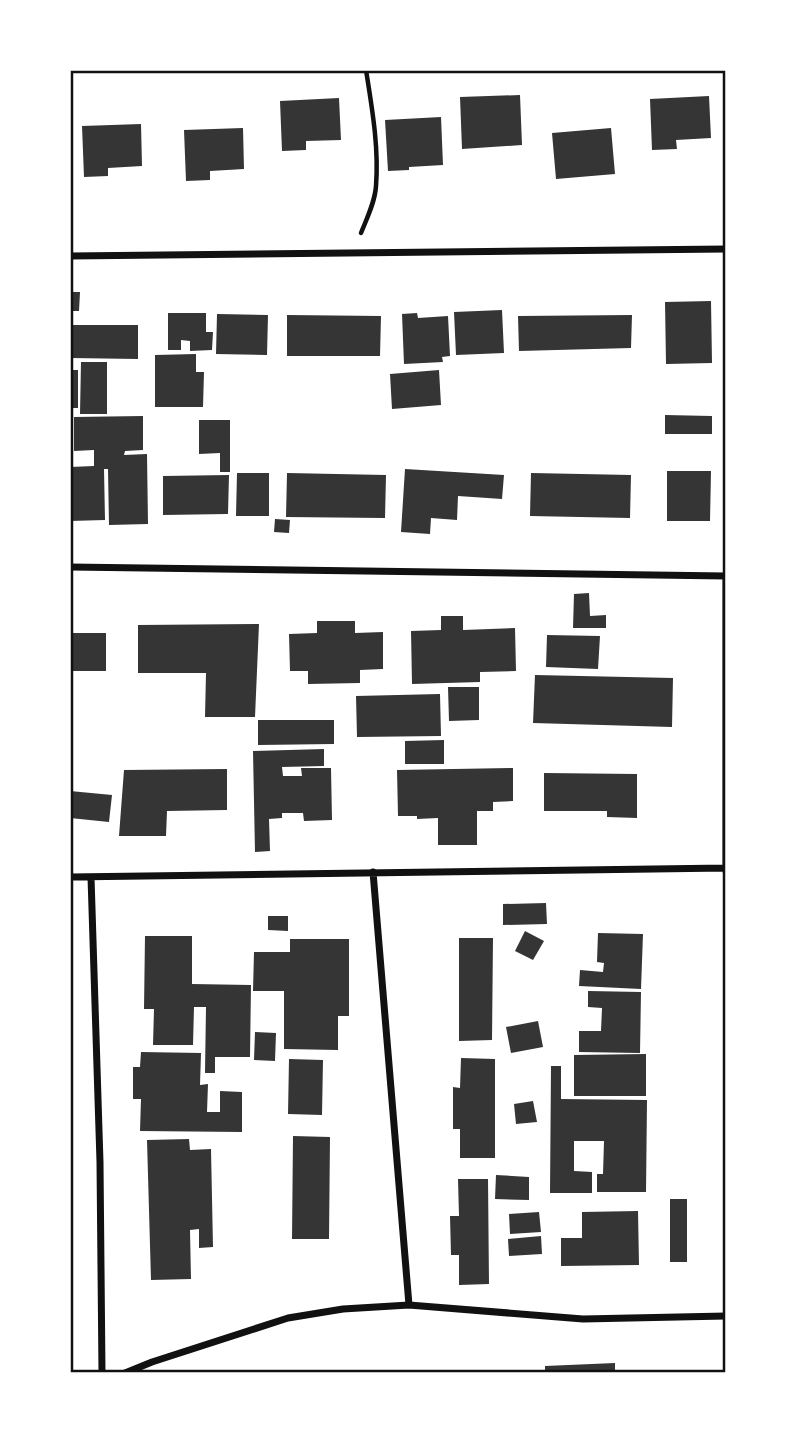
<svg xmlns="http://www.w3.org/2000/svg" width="796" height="1443" font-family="'Exo 2',sans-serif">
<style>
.building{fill:#353535}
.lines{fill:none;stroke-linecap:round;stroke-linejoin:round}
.path{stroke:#111;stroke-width:4.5}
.minor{stroke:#111;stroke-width:7}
.neatline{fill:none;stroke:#111;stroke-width:2.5}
</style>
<rect width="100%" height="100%" fill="#fff"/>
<path class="building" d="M 520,95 L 522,145 L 462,149 L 460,97 Z
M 709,96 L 711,138 L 676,140 L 677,149 L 652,150 L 650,99 Z
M 339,98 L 341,140 L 306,141 L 306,150 L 282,151 L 280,101 Z
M 441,117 L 443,165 L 409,167 L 409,170 L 388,171 L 385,120 Z
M 141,124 L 142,166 L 108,168 L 108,176 L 84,177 L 82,126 Z
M 243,128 L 244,169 L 210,171 L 210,180 L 186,181 L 184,130 Z
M 611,128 L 615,174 L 556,179 L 552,133 Z
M 70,292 L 80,292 L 79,311 L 70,311 Z
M 711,301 L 712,363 L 666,364 L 665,302 Z
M 502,310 L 504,353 L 456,355 L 454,312 Z
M 168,313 L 206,313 L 206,332 L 213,332 L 212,350 L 190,351 L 190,341 L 181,340 L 181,350 L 168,350 Z
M 417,313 L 418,318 L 448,316 L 450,356 L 442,357 L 443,362 L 404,364 L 402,314 Z
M 217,314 L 268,315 L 267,355 L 216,354 Z
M 287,315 L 381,316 L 380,356 L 287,356 Z
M 632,315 L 631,348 L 519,351 L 518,316 Z
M 70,325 L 138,325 L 138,359 L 70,358 Z
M 196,354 L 196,372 L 204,372 L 203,407 L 155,407 L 155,355 Z
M 81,362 L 107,362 L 107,414 L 80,414 Z
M 70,370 L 78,370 L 78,408 L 70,408 Z
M 439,370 L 441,405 L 392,409 L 390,374 Z
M 665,415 L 712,416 L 712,434 L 665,434 Z
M 143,416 L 143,450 L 125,451 L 124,455 L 147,454 L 148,524 L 109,525 L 108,469 L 104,469 L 105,520 L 70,521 L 70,467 L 94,466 L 94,450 L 74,451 L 74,417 Z
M 199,420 L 230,420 L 230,472 L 220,472 L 220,453 L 199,454 Z
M 405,469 L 504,475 L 502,499 L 458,496 L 457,520 L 431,518 L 430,534 L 401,532 Z
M 667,471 L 711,471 L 710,521 L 667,521 Z
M 237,473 L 269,473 L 269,516 L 236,516 Z
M 287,473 L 386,475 L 385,518 L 286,517 Z
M 531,473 L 631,475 L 630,518 L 530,516 Z
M 229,475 L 228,514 L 163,515 L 163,476 Z
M 275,519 L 290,520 L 289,533 L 274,532 Z
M 589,593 L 590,616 L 606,615 L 606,628 L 573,628 L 574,594 Z
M 441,616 L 463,616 L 463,630 L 515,628 L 516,671 L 480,672 L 480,682 L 412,684 L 411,631 L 441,630 Z
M 317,621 L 355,621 L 355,633 L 383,632 L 383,669 L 360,670 L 360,683 L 308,684 L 308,671 L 290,671 L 289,634 L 317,633 Z
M 259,624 L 255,717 L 205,717 L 206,673 L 138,673 L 138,625 Z
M 70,633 L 106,633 L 106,671 L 70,671 Z
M 547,635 L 600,636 L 598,669 L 546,667 Z
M 535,675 L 673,678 L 672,727 L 533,723 Z
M 448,687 L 479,687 L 479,720 L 449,721 Z
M 440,694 L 441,736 L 357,737 L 356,696 Z
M 258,720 L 334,720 L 334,744 L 258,745 Z
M 444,740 L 444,764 L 405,764 L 405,741 Z
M 324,749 L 324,766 L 282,767 L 283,776 L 302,776 L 301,768 L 331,768 L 332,820 L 304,821 L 303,813 L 282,813 L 282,818 L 269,819 L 270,851 L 255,852 L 253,751 Z
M 513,768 L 513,801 L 493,802 L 493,811 L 477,811 L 477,845 L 438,845 L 438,818 L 417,819 L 417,816 L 398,816 L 397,770 Z
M 227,769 L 227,810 L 167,811 L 166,836 L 119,836 L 124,770 Z
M 544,773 L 637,774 L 637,818 L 607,817 L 607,811 L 544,811 Z
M 70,791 L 112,795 L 109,822 L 70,818 Z
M 546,903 L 547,924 L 503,925 L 503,904 Z
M 268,916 L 288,916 L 288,931 L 268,930 Z
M 525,931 L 544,941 L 533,960 L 515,951 Z
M 598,933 L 643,934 L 641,989 L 579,986 L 580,970 L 603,972 L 604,963 L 597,962 Z
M 145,936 L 192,936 L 192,984 L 251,985 L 250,1057 L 215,1057 L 215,1073 L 205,1073 L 206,1007 L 194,1007 L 193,1045 L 153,1045 L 154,1009 L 144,1009 Z
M 459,938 L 493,938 L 492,1040 L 459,1041 Z
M 290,939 L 349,939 L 349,1016 L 338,1016 L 338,1050 L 284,1049 L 284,991 L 253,991 L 254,952 L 290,952 Z
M 588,991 L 641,992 L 640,1053 L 579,1052 L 579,1031 L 601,1031 L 602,1008 L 588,1007 Z
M 538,1021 L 543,1047 L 511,1053 L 506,1027 Z
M 255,1032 L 276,1033 L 275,1061 L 254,1060 Z
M 141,1052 L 201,1053 L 200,1085 L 208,1084 L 207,1112 L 220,1112 L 220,1091 L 242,1092 L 242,1132 L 140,1131 L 141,1099 L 133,1099 L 133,1067 L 140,1067 Z
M 646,1054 L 646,1096 L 574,1096 L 574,1055 Z
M 461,1058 L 495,1059 L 495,1158 L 460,1158 L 460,1129 L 453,1129 L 453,1087 L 460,1088 Z
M 289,1059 L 323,1060 L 322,1115 L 288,1114 Z
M 551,1066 L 561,1066 L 561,1099 L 647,1100 L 646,1192 L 597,1192 L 597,1174 L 603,1174 L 604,1141 L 574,1141 L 574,1171 L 592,1172 L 592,1193 L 550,1193 Z
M 533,1101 L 537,1122 L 516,1124 L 514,1104 Z
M 293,1136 L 330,1137 L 329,1239 L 292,1239 Z
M 189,1139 L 190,1150 L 211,1149 L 213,1247 L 199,1248 L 199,1229 L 190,1230 L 191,1279 L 151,1280 L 147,1140 Z
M 496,1175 L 529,1177 L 529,1200 L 495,1199 Z
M 458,1179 L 488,1179 L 489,1284 L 459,1285 L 459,1255 L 451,1255 L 450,1216 L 459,1216 Z
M 670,1199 L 687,1199 L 687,1262 L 670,1262 Z
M 638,1211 L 639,1265 L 561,1266 L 561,1238 L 582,1238 L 582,1212 Z
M 539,1212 L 541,1232 L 510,1234 L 509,1214 Z
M 541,1236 L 542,1254 L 509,1256 L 508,1239 Z
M 615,1363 L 615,1373 L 545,1373 L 545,1366 Z"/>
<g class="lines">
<path class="path" d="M 361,233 C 367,218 375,202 376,186 C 379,147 372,108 366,70"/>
<path class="minor" d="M 70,256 L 726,249
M 70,567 L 726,576
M 726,576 L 726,871
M 373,872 L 409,1305
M 70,877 L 726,868
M 91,877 L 100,1162 L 102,1373
M 125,1373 L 152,1362 L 288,1318 L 343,1309 L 409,1305 L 583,1319 L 726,1316"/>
</g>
<rect width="796" height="1443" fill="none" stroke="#ffffff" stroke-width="144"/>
<rect x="72" y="72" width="652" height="1299" class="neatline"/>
</svg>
